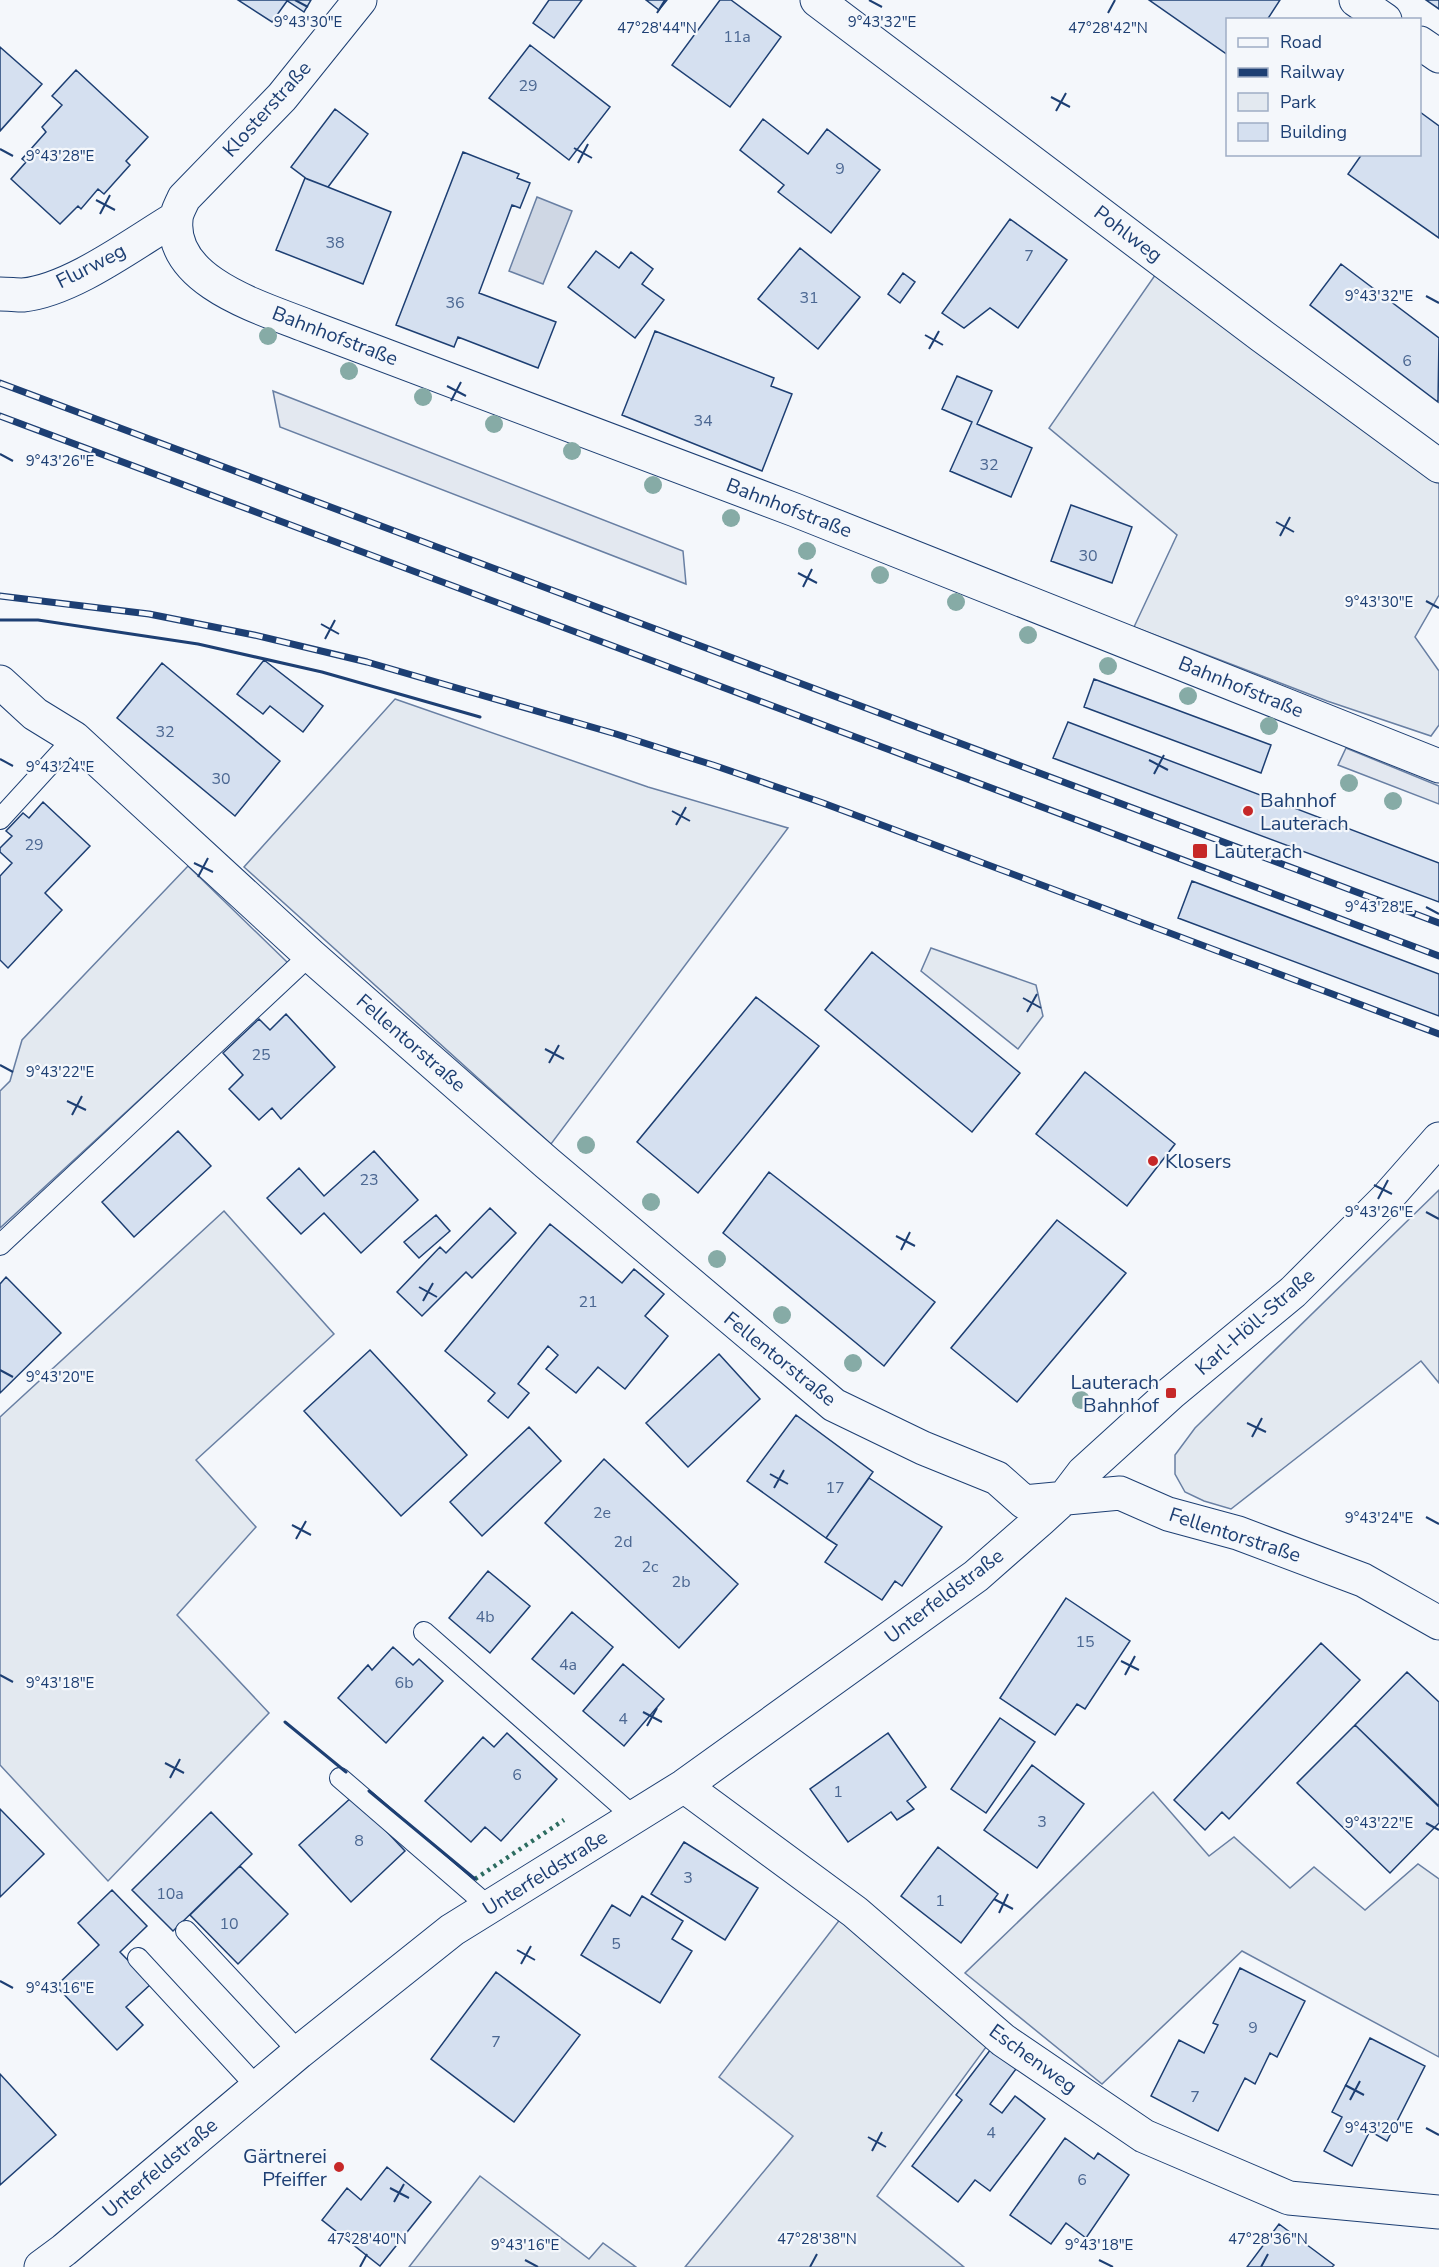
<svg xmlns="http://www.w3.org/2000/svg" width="1439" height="2267" font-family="'Nunito Sans',sans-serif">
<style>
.green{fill:#e3e9f0;stroke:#687fa3;stroke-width:1.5}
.parking{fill:#e3e8f0;stroke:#687fa3;stroke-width:1.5}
.water{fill:#cfd7e4;stroke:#687fa3;stroke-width:1.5}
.building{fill:#d5e0f0;stroke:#1d3f73;stroke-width:1.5}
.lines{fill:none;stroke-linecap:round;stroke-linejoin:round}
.lane-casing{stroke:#1d3f73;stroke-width:22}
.street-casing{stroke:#1d3f73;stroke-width:35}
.lane{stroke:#f4f7fb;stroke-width:20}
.street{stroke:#f4f7fb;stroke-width:33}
.rail-casing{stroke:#1d3f73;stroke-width:7}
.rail{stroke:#f4f7fb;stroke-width:4.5;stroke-dasharray:14;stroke-linecap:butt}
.hedge{stroke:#2c6c60;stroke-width:4.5;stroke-dasharray:3 4.5;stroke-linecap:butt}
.wall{stroke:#1d3f73;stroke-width:3}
.tree{fill:#86aba6}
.ticks{fill:none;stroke:#1d3f73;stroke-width:2}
.poi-dot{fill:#c62828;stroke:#f4f7fb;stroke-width:2}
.labels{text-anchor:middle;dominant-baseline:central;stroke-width:4.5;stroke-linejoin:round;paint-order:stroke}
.number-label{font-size:16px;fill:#4b6792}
.street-label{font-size:20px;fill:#1d3f73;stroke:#f4f7fb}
.poi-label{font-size:20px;fill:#1d3f73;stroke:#f4f7fb;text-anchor:start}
.ticks-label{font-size:15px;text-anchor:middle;fill:#1d3f73;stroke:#f4f7fb;stroke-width:4.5;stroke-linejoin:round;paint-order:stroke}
</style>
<rect width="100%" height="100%" fill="#f4f7fb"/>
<path class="green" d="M 1160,268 L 1439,477 L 1439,595 L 1415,637 L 1439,671 L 1439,725 L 1431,736 L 1327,701 L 1134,627 L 1177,535 L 1049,428 Z
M 395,699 L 648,787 L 788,828 L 551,1144 L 244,867 Z
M 188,866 L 288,963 L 0,1228 L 0,1091 L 10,1081 L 22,1040 Z
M 931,948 L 1036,985 L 1043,1016 L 1018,1049 L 921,971 Z
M 1439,1190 L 1439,1383 L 1421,1361 L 1231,1509 L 1204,1501 L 1185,1492 L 1175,1474 L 1175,1455 L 1195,1428 Z
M 224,1211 L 334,1334 L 196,1460 L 256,1527 L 177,1615 L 269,1713 L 108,1881 L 0,1765 L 0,1417 Z
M 1153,1792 L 1209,1856 L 1234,1837 L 1290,1888 L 1314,1867 L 1365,1910 L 1418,1864 L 1439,1879 L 1439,2057 L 1242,1951 L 1102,2084 L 965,1973 Z
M 841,1918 L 992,2039 L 877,2196 L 964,2267 L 685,2267 L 793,2136 L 719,2077 Z
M 480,2176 L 589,2259 L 603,2243 L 636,2267 L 409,2267 Z"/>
<path class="parking" d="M 273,391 L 683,551 L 686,584 L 280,427 Z
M 1346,748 L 1439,786 L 1439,804 L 1338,765 Z"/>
<path class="water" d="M 537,197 L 572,211 L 543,284 L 509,271 Z"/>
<path class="building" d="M 238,0 L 286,0 L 287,1 L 272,22 Z
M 286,0 L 311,0 L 304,12 Z
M 549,0 L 582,0 L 554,38 L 533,23 Z
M 646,0 L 667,0 L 659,10 Z
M 720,0 L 731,0 L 781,37 L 730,107 L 672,65 Z
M 1149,0 L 1280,0 L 1267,20 L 1228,20 L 1228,55 Z
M 1426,0 L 1439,0 L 1439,9 Z
M 530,45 L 610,107 L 569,160 L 489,98 Z
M 0,47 L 42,84 L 0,131 Z
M 76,70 L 148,137 L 126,161 L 130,165 L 104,194 L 98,189 L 81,209 L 78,206 L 60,224 L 11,179 L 26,162 L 22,159 L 46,132 L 42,127 L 62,105 L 52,96 Z
M 335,109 L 368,134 L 328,187 L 307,179 L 291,167 Z
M 1420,112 L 1439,126 L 1439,238 L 1348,174 L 1362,154 L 1420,154 Z
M 763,119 L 808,154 L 827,129 L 880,170 L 831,233 L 778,192 L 784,185 L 740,150 Z
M 463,152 L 519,174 L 517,178 L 530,183 L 520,208 L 512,205 L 479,293 L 556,322 L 538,368 L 458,337 L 454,347 L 396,325 Z
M 305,178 L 391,212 L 363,284 L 276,250 Z
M 1010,219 L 1067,260 L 1018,328 L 990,308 L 964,328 L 942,313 Z
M 800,248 L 860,297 L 818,349 L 758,299 Z
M 596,251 L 619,268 L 631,252 L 653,269 L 642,284 L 664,300 L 635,338 L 568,287 Z
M 1341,264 L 1439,338 L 1438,402 L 1310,305 Z
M 903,273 L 915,282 L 900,303 L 888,294 Z
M 655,331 L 774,378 L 771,386 L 792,394 L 762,471 L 622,415 Z
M 957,376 L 992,391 L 977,424 L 1032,448 L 1011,497 L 950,471 L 972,422 L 942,409 Z
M 1071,505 L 1132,527 L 1112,583 L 1051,561 Z
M 264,660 L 323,706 L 303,732 L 270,706 L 263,714 L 237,694 Z
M 162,663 L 280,761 L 235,816 L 117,718 Z
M 1094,679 L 1271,745 L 1261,773 L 1084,707 Z
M 1068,722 L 1439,863 L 1439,902 L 1053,758 Z
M 43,802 L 90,846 L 45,893 L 62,910 L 8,968 L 0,960 L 0,876 L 12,863 L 0,852 L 0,848 L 12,836 L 6,831 L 23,813 L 29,818 Z
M 1192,881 L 1439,974 L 1439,1016 L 1178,918 Z
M 872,952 L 1020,1073 L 972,1132 L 825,1010 Z
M 756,997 L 819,1046 L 698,1193 L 637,1142 Z
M 286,1014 L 335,1067 L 281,1119 L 272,1108 L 259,1120 L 229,1089 L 243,1075 L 223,1053 L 259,1019 L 270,1030 Z
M 1085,1072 L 1175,1144 L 1127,1206 L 1036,1134 Z
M 178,1131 L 211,1166 L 134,1237 L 102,1202 Z
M 374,1151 L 418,1200 L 361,1253 L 324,1213 L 301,1234 L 267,1198 L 299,1168 L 324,1196 Z
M 769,1172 L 935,1302 L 884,1366 L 723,1233 Z
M 490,1208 L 516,1233 L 472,1278 L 466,1272 L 422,1316 L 397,1292 L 440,1247 L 446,1253 Z
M 436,1215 L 450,1231 L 419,1258 L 404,1242 Z
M 1057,1220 L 1126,1273 L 1017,1402 L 951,1348 Z
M 550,1224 L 622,1283 L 634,1269 L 664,1294 L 645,1316 L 668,1336 L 625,1389 L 598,1367 L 576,1393 L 546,1369 L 558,1355 L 548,1346 L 518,1384 L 529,1393 L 508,1418 L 488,1401 L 495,1393 L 445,1351 Z
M 6,1277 L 61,1333 L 0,1393 L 0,1284 Z
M 370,1350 L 467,1455 L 401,1516 L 304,1411 Z
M 719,1354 L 760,1399 L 688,1467 L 646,1423 Z
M 796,1415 L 873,1472 L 826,1538 L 747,1481 Z
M 529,1427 L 561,1461 L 482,1536 L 450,1502 Z
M 604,1459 L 738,1584 L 679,1648 L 545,1523 Z
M 869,1478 L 942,1527 L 902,1586 L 895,1581 L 882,1600 L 825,1562 L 837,1545 L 826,1538 Z
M 488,1571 L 530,1606 L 490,1653 L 449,1618 Z
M 1066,1598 L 1130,1641 L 1085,1709 L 1077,1704 L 1055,1735 L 1000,1698 Z
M 572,1612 L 613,1647 L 574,1694 L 532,1659 Z
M 1321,1643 L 1360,1680 L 1229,1819 L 1222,1812 L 1205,1830 L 1174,1800 Z
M 393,1647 L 413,1665 L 419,1659 L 443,1681 L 386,1743 L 338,1698 L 368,1665 L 372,1670 Z
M 623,1664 L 664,1699 L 624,1746 L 583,1711 Z
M 1407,1672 L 1439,1702 L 1439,1806 L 1355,1725 Z
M 1000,1718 L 1035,1742 L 986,1813 L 951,1789 Z
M 1355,1725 L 1439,1807 L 1439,1823 L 1390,1873 L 1297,1783 Z
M 507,1733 L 557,1779 L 501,1841 L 485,1827 L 471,1842 L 425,1801 L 483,1737 L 494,1747 Z
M 888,1733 L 926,1787 L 907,1801 L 914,1809 L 897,1820 L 891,1812 L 848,1842 L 810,1789 Z
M 1032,1765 L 1084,1804 L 1037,1868 L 984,1830 Z
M 353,1796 L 405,1851 L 351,1902 L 299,1845 Z
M 0,1809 L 44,1854 L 0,1897 Z
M 211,1812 L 252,1854 L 173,1931 L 132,1890 Z
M 684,1842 L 758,1888 L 725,1940 L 651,1894 Z
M 938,1847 L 998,1894 L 961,1943 L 901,1896 Z
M 240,1866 L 288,1914 L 238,1964 L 190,1915 Z
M 112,1890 L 147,1926 L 120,1952 L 151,1984 L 126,2007 L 143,2025 L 117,2050 L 56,1986 L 99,1945 L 78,1923 Z
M 642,1896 L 683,1921 L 672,1939 L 692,1951 L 660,2003 L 581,1955 L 612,1905 L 630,1916 Z
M 1240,1968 L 1305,2001 L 1277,2057 L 1270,2053 L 1255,2084 L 1245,2078 L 1218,2131 L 1151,2096 L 1179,2040 L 1204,2053 L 1218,2025 L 1213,2023 Z
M 496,1972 L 580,2035 L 514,2122 L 431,2059 Z
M 1370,2038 L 1425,2066 L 1387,2141 L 1370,2131 L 1352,2166 L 1324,2151 L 1342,2117 L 1332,2112 Z
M 994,2045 L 1019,2065 L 990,2104 L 1002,2113 L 1015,2096 L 1045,2119 L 990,2191 L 975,2180 L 958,2202 L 912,2166 L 962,2100 L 956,2095 Z
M 0,2074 L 56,2135 L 0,2185 Z
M 1065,2138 L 1094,2159 L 1098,2153 L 1129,2175 L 1086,2238 L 1066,2223 L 1051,2244 L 1010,2215 Z
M 387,2167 L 431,2202 L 380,2266 L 322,2220 L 347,2188 L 361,2200 Z
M 1279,2224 L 1334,2265 L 1332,2267 L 1247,2267 Z"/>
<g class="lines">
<defs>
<path id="lane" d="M 0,819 L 74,738
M 0,1245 L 310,955
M 424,1632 L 634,1817
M 340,1778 L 489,1907
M 186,1931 L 299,2052
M 138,1958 L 257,2087"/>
<path id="street" d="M 360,0 L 282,97 L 184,198 C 181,205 176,213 176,220 C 170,282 262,308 307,326 L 795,510 L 1439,766
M 817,0 L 1262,336 L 1439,466
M 1356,0 L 1385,20
M 1420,43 L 1439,56
M 0,294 C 8,294 16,295 23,295 C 72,290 134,243 176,218
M 0,682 L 35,714 L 74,738 L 310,955 L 547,1163 L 834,1405 L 923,1448 L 997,1478 L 1024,1502 L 1120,1493 L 1168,1514 L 1238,1533 L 1363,1580 L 1439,1623
M 684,1786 L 855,1912 L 1003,2040 L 1144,2136 L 1289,2198 L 1439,2212
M 41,2267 L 64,2250 L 299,2052 L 452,1930 L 684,1786 L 976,1576 L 1041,1519 L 1064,1498 L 1083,1473 L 1171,1393 L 1293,1292 L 1387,1198 L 1439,1139"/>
</defs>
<use href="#lane" class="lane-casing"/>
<use href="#street" class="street-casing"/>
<use href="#lane" class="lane"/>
<use href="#street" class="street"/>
<defs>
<path id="rail" d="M 0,383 L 1439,923
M 0,416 L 1439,956
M 0,596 L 149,614 L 254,635 L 367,662 L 616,734 L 713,765 L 823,803 L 1439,1034"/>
</defs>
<use href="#rail" class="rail-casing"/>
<use href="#rail" class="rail"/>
<path class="hedge" d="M 475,1879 L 564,1820"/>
<path class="wall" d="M 0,620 L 38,620 L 198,644 L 322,672 L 480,717
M 285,1722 L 346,1772
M 369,1791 L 475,1879"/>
</g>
<g class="tree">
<circle cx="268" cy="336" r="9"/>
<circle cx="349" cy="371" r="9"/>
<circle cx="423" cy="397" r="9"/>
<circle cx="494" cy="424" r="9"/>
<circle cx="572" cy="451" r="9"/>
<circle cx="653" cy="485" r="9"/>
<circle cx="731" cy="518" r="9"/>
<circle cx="807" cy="551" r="9"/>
<circle cx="880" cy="575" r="9"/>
<circle cx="956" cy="602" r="9"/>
<circle cx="1028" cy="635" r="9"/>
<circle cx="1108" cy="666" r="9"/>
<circle cx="1188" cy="696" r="9"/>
<circle cx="1269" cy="726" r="9"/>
<circle cx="1349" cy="783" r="9"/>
<circle cx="1393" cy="801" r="9"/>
<circle cx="586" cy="1145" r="9"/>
<circle cx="651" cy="1202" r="9"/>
<circle cx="717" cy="1259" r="9"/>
<circle cx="782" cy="1315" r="9"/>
<circle cx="853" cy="1363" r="9"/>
<circle cx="1081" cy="1400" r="9"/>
</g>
<path class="ticks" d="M 295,0 L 308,7M 869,0 L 882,7M 657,13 L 665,0M 1108,13 L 1115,0M 1051,97 L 1070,107M 1056,111 L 1066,93M 574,148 L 592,158M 0,149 L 13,156M 578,163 L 588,144M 96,200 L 115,210M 100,214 L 110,195M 1426,296 L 1439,303M 925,335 L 943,345M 929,349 L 939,331M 447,386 L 466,396M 451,401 L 461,382M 0,454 L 13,461M 1276,522 L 1294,532M 1280,536 L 1290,517M 798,573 L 817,583M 803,587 L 812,569M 1426,601 L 1439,608M 321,624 L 339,634M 325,639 L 335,620M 0,759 L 13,766M 1149,760 L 1168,770M 1154,774 L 1164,755M 672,811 L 690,821M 676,825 L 686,807M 194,863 L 213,872M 198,877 L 208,858M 1426,907 L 1439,914M 1023,998 L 1041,1008M 1027,1012 L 1037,994M 545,1049 L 564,1059M 549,1063 L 559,1045M 0,1065 L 13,1072M 67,1101 L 86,1110M 72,1115 L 82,1096M 1374,1185 L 1392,1194M 1378,1199 L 1388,1180M 1426,1212 L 1439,1219M 896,1236 L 915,1246M 901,1250 L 910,1232M 419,1287 L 437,1297M 423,1301 L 433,1283M 0,1370 L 13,1377M 1247,1423 L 1266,1432M 1252,1437 L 1262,1418M 770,1474 L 788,1484M 774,1488 L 784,1470M 1426,1517 L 1439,1524M 292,1525 L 311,1535M 296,1539 L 306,1521M 1121,1661 L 1139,1670M 0,1675 L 13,1682M 1125,1675 L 1135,1656M 643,1712 L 662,1722M 647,1726 L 657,1708M 165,1763 L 184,1773M 170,1778 L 180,1759M 1426,1823 L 1439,1830M 994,1899 L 1013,1909M 999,1913 L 1008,1894M 517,1950 L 535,1960M 521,1964 L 531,1946M 0,1981 L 13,1988M 1345,2085 L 1364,2095M 1350,2100 L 1360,2081M 1426,2128 L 1439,2135M 868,2137 L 886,2147M 872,2151 L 882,2132M 390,2188 L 409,2198M 394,2202 L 404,2184M 525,2260 L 538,2267M 1099,2260 L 1113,2267M 360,2267 L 367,2254M 810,2267 L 817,2254M 1261,2267 L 1268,2254"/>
<g class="poi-dot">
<circle cx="1248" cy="811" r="6"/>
<rect x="1192" y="843" width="16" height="16" rx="3"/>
<circle cx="1153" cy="1161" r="6"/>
<rect x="1165" y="1387" width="12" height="12" rx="3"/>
<circle cx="339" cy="2167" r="6"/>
</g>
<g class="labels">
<g class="number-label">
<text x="737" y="37">11a</text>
<text x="528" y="86">29</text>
<text x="840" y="169">9</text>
<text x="335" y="243">38</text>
<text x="1029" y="256">7</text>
<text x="809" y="298">31</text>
<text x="455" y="303">36</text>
<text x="1407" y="361">6</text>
<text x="703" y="421">34</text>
<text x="989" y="465">32</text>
<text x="1088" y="556">30</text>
<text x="165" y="732">32</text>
<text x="221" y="779">30</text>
<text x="34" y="845">29</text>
<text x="261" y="1055">25</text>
<text x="369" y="1180">23</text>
<text x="588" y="1302">21</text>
<text x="835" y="1488">17</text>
<text x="602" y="1513">2e</text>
<text x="623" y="1542">2d</text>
<text x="650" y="1567">2c</text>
<text x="681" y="1582">2b</text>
<text x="485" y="1617">4b</text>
<text x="1085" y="1642">15</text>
<text x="568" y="1665">4a</text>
<text x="404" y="1683">6b</text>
<text x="623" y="1719">4</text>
<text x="517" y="1775">6</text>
<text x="838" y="1792">1</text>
<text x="1042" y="1822">3</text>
<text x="359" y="1841">8</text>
<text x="688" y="1878">3</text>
<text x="170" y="1894">10a</text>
<text x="940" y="1901">1</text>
<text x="229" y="1924">10</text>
<text x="616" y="1944">5</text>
<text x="1253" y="2028">9</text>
<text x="496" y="2042">7</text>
<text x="1195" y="2097">7</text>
<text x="991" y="2133">4</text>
<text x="1082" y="2180">6</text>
</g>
<g class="street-label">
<text transform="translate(267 109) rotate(-48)">Klosterstraße</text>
<text transform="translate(1128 234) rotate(37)">Pohlweg</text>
<text transform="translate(91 266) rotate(-27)">Flurweg</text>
<text transform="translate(335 336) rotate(21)">Bahnhofstraße</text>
<text transform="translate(789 508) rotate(21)">Bahnhofstraße</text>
<text transform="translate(1241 687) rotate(22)">Bahnhofstraße</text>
<text transform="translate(411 1043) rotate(41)">Fellentorstraße</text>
<text transform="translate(1255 1322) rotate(-41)">Karl-Höll-Straße</text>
<text transform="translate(780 1359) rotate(39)">Fellentorstraße</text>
<text transform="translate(1235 1535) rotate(18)">Fellentorstraße</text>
<text transform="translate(944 1596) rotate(-37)">Unterfeldstraße</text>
<text transform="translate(545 1873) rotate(-32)">Unterfeldstraße</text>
<text transform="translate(1033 2059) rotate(36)">Eschenweg</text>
<text transform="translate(160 2168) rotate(-40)">Unterfeldstraße</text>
</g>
<g class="poi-label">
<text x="1260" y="800">Bahnhof<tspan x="1260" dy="23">Lauterach</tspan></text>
<text x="1214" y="851">Lauterach</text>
<text x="1165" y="1161">Klosers</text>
<text x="1159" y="1382" text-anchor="end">Lauterach<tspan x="1159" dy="23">Bahnhof</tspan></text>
<text x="327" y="2156" text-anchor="end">Gärtnerei<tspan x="327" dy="23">Pfeiffer</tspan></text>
</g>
</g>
<g class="ticks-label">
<text x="308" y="27">9°43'30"E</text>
<text x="882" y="27">9°43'32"E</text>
<text x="657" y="33">47°28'44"N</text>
<text x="1108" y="33">47°28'42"N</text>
<text x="60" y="161">9°43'28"E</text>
<text x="1379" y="301">9°43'32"E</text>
<text x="60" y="466">9°43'26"E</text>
<text x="1379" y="607">9°43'30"E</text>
<text x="60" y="772">9°43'24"E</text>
<text x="1379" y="912">9°43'28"E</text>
<text x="60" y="1077">9°43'22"E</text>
<text x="1379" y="1217">9°43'26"E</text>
<text x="60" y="1382">9°43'20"E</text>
<text x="1379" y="1523">9°43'24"E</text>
<text x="60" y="1688">9°43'18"E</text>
<text x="1379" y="1828">9°43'22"E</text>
<text x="60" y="1993">9°43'16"E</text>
<text x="1379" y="2133">9°43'20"E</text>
<text x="367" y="2244">47°28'40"N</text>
<text x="817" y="2244">47°28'38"N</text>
<text x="1268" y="2244">47°28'36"N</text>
<text x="525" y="2250">9°43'16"E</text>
<text x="1099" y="2250">9°43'18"E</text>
</g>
<rect x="1226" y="18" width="195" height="138" fill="#f4f7fb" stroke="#9eadc5" stroke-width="1.5"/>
<rect x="1238" y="38" width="30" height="9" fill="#f4f7fb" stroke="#9eadc5" stroke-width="1.5"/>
<text x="1280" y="48" font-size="18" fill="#1d3f73">Road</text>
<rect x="1238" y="68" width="30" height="9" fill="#1d3f73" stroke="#9eadc5" stroke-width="1.5"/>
<text x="1280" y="78" font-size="18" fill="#1d3f73">Railway</text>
<rect x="1238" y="93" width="30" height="18" fill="#e3e9f0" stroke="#9eadc5" stroke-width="1.5"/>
<text x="1280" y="108" font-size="18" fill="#1d3f73">Park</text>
<rect x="1238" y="123" width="30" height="18" fill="#d5e0f0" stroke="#9eadc5" stroke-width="1.5"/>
<text x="1280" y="138" font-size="18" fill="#1d3f73">Building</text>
</svg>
